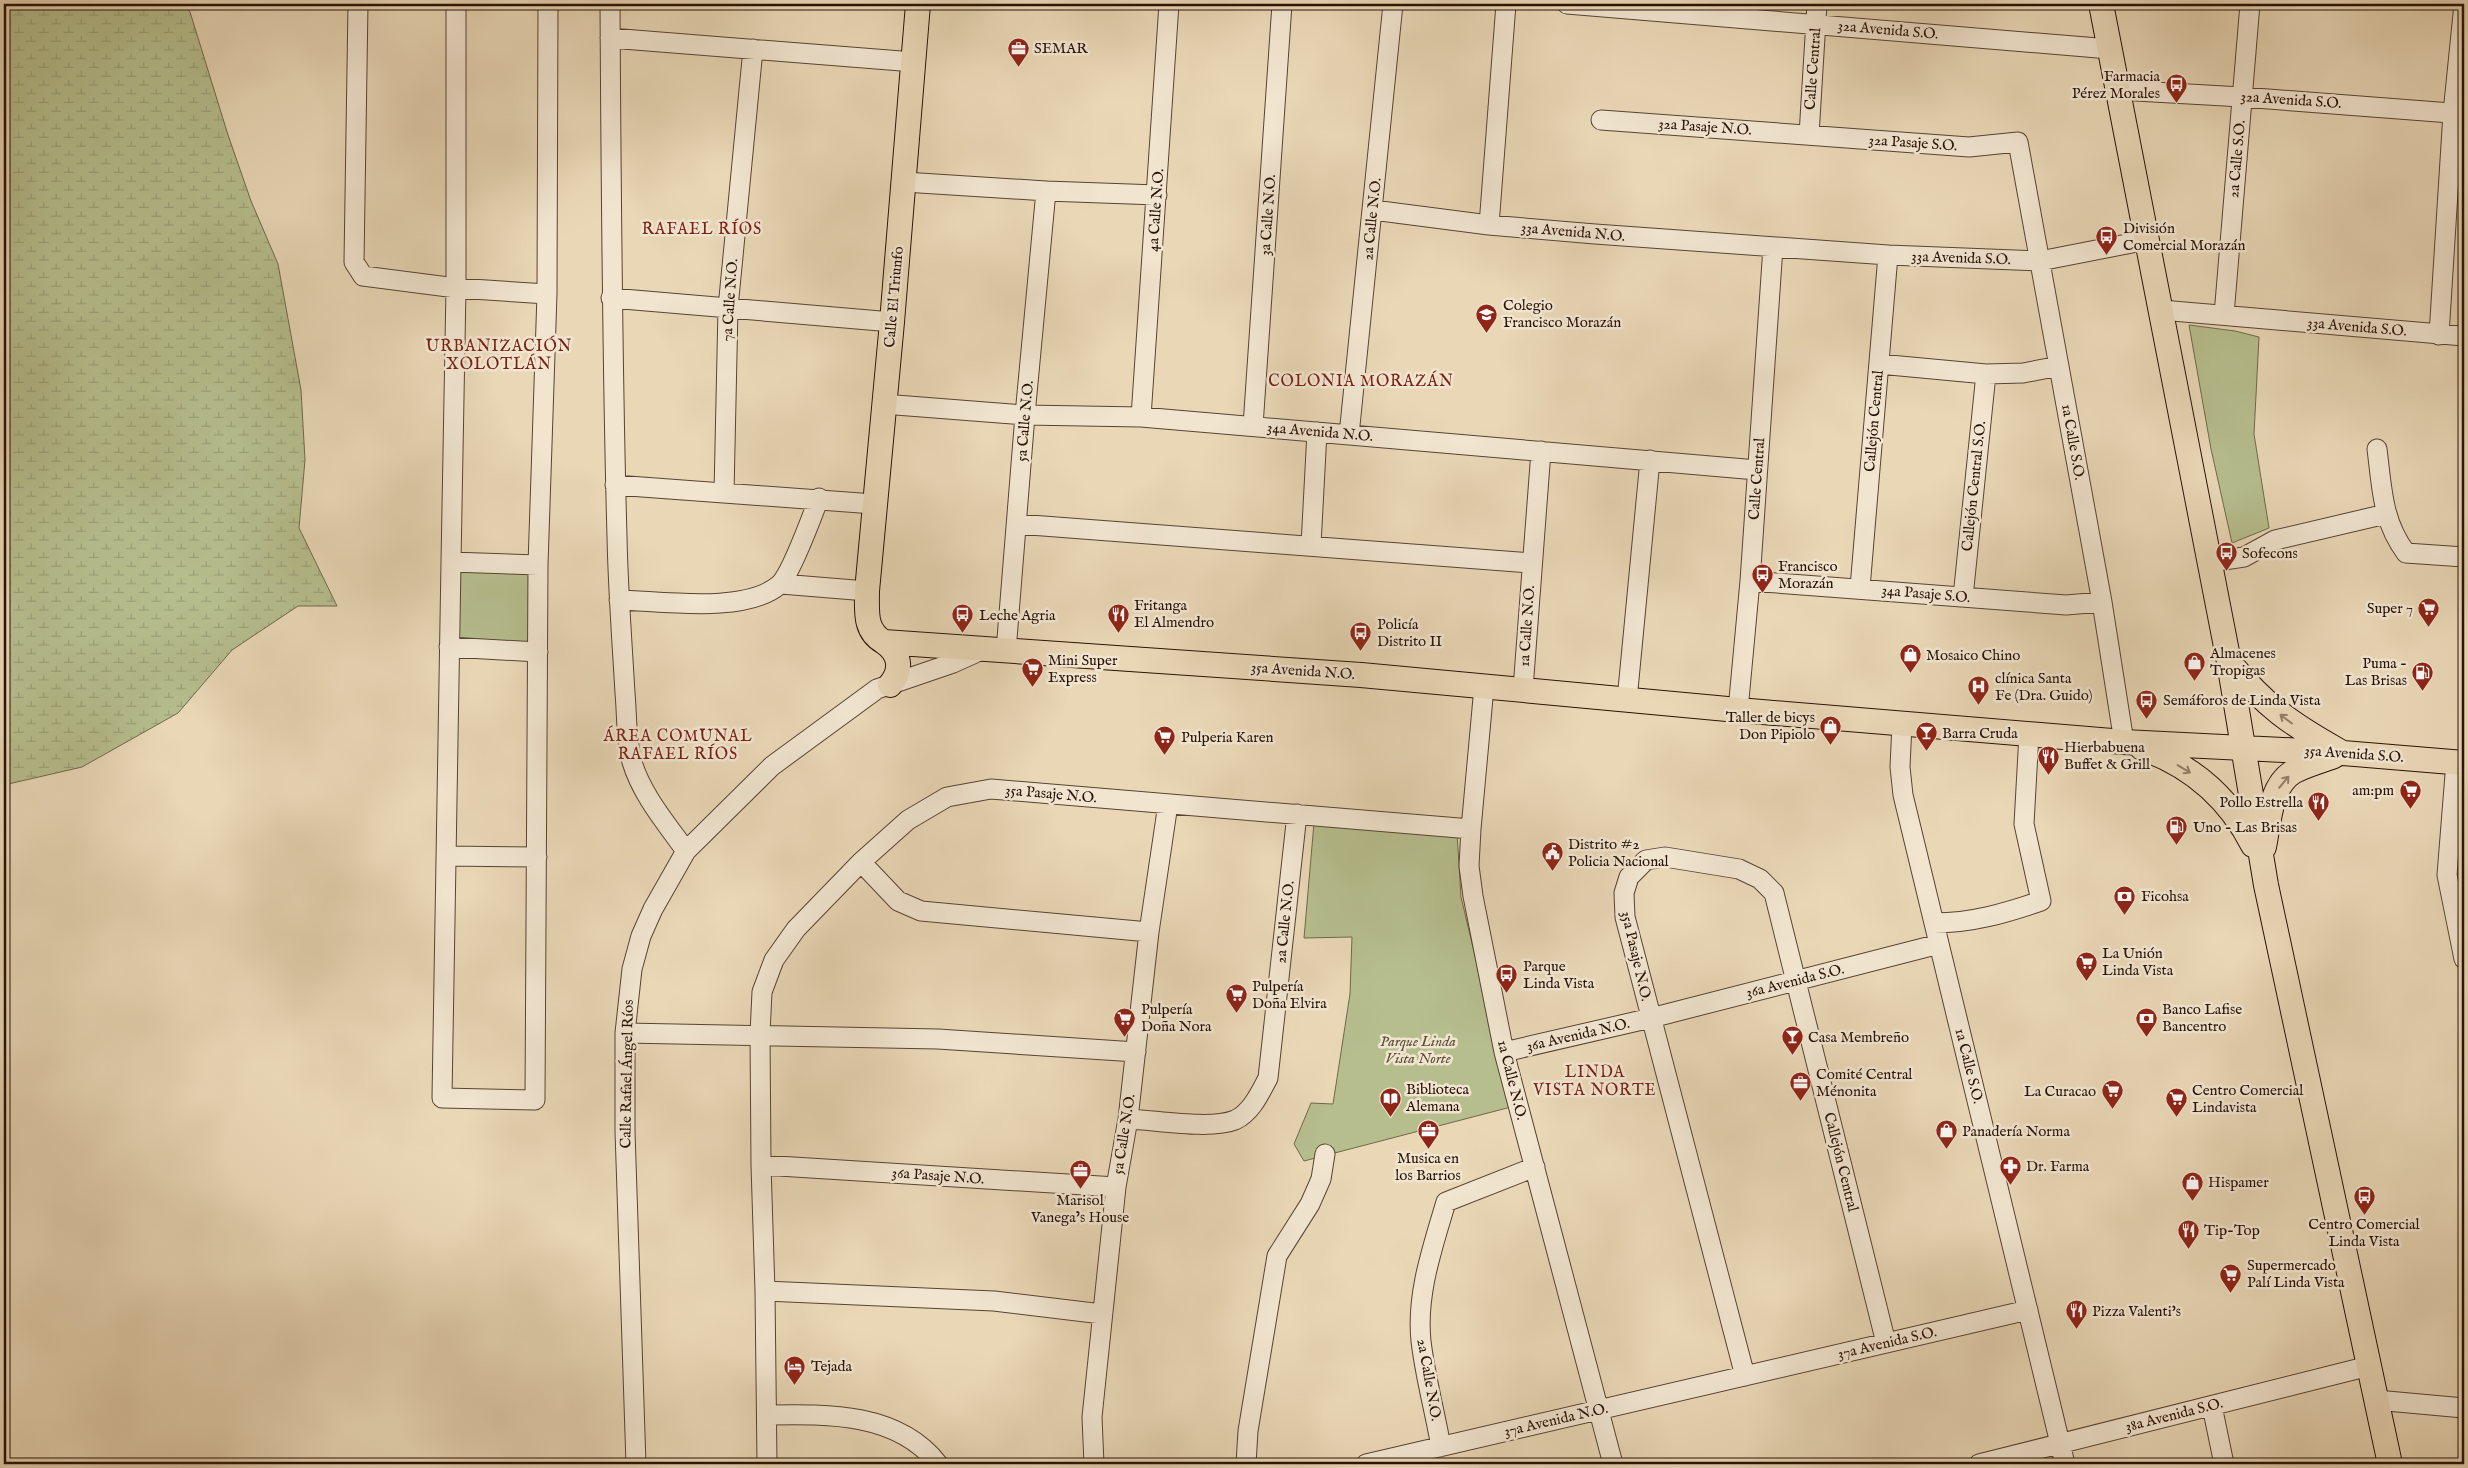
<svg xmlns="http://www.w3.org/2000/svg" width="2468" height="1468" font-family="'IM FELL English',serif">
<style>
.wetland{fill:url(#wetland-marsh);stroke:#6f684a}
.park{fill:#b6be8e;stroke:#6f684a}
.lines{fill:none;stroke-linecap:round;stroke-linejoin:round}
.minor-casing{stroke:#584333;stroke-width:21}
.major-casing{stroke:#281207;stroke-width:26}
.minor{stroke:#f1e5d0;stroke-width:19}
.major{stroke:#e9d7b6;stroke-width:24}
.oneway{stroke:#927e67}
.labels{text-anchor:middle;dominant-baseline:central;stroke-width:5;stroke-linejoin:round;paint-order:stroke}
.street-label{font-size:15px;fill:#281207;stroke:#f1e5d0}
.poi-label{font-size:15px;fill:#281207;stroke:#f1e5d0;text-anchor:start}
.park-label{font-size:15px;font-style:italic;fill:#5a4e36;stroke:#f1e5d0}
.neighbourhood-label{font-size:16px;letter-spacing:1px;fill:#7a1f14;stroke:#f1e5d0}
</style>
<defs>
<pattern id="wetland-marsh" width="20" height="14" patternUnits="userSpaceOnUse" patternTransform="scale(1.25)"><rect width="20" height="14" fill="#b6be8e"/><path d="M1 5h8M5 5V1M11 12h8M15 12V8" fill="none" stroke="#9ca279"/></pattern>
</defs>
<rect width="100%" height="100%" fill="#e9d7b6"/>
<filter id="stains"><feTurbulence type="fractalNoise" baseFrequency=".004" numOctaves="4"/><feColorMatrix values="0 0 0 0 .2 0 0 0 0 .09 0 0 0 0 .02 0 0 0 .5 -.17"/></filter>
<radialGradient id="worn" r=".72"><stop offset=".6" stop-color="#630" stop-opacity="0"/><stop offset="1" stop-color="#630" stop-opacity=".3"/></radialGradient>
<path class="wetland" d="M 4,4 L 184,4 L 190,12 L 228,135 L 251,201 L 278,264 L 301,390 L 305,460 L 299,528 L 337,606 L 298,606 L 232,650 L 178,713 L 82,767 L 4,785 Z"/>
<path class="park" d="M 2189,325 L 2235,331 L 2259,337 L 2254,434 L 2269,528 L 2232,543 L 2211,449 Z
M 456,571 L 533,574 L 532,646 L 455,643 Z
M 1314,823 L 1457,833 L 1461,897 L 1511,1107 L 1304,1161 L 1294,1144 L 1311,1103 L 1333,1104 L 1350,994 L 1352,937 L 1304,938 Z"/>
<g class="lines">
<defs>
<path id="minor" d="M 358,4 L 354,262 L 363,276 L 456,288 L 547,294 L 548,4
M 456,4 L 456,288 L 451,562 L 538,565 L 547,294
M 610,4 C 611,182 612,359 617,537 C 618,589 622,641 625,693 C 627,715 626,741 632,762 C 642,795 666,823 686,851
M 1567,4 L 2110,49
M 610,38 L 914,62
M 2118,90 L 2242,97 L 2464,114
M 1601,120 L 1969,147 L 2018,142 L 2102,602 L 2124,742
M 1809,135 L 1817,4
M 904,182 L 1046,191 L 1157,195
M 1373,210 L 1489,225 L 1595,234 L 1888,255 L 2040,261 L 2147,240
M 1489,225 L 1506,4
M 611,298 L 892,322
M 2161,310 L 2464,336
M 2224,315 L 2250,4
M 2439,335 L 2453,113 L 2464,4
M 1879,364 L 1986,374 L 2023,373 L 2059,366
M 883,404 L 1025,415 L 1141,417 L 1757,470
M 1141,417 L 1169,4
M 1253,426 L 1282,4
M 1349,435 L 1393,4
M 2377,449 C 2382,488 2382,521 2406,553 L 2464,557
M 615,485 L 874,504
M 724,493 L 728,308 L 753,49
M 1017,524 L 1531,563
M 1311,545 L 1317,432
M 451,562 L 442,1098 L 535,1100 L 538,565
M 2210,562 L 2244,557 L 2275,540 L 2386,514
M 1750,581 L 2066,605 L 2102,602
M 781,584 L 867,591
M 1860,588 L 1888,255
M 1963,597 L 1986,374
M 619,600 C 662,601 745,614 779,585 C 790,576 813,514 819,498
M 449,647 L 538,652
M 1006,651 L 1025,415 L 1046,191
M 1484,687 L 1471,829 L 1469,866 L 1473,896 L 1504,1052 L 1613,1464
M 1523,689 L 1541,451
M 1627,700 L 1650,460
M 1738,710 L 1750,581 L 1773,247
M 1902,724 L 1900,767 L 1903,795 L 2065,1464
M 2456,762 L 2447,875 L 2464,959
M 446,856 L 537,857
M 861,862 L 898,901 L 921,911 L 1149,932
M 1934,923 C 1972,923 2006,913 2041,901 L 2024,824 L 2029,734
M 625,1033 L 938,1039 L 1136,1052
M 1504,1052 L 1651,1018 L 1939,944
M 1128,1119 C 1156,1120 1210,1130 1235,1120 C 1251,1113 1260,1093 1268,1078 L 1297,814
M 761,1165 L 1116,1187
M 765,1291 L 994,1301 L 1102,1314
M 1745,1376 L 1625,917 L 1624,893 L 1629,877 L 1646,860 L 1665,857 L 1739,869 L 1760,879 L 1774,893 L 1886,1343
M 2376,1400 L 2464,1408
M 2212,1406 L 2224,1464
M 767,1415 C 826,1414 898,1412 938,1464
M 1441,1447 C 1435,1412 1425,1376 1421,1341 C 1416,1294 1433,1246 1446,1202 L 1535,1167
M 636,1464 L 625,1131 L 625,1033 L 632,969 L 641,936 L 653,909 L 686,851 L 772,766 L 877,689 L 953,663 L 984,649
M 767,1464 L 765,1291 L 761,1165 L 760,1034 L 762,992 L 774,960 L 796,929 L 861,862 L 908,820 L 947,797 L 991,789 L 1471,829
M 1094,1464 L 1092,1417 L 1116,1187 L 1128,1119 L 1149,932 L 1168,804
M 1246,1464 L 1248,1431 L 1277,1256 L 1310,1204 L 1321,1179 L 1325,1154
M 1366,1464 L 2028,1310
M 1979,1464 L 2369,1366"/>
<path id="major" d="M 918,4 L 892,322 L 867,591 C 867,611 864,631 884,642 L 1361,675 L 1738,710 L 2124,742 L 2343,753 L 2464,763
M 2101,4 L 2229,662 L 2266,885 L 2390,1464
M 884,642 C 900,653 903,670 890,685
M 2230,663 C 2265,706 2291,724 2339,751
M 2142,748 C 2193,766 2229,798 2253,845
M 2264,847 C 2269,822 2270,786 2293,772 C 2305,765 2321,761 2334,756"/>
</defs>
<use href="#minor" class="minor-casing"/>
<use href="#major" class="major-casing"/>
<use href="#minor" class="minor"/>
<use href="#major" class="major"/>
</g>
<defs><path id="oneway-shaft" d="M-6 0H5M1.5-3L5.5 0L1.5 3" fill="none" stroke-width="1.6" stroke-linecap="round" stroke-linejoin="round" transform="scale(1.25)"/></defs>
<g class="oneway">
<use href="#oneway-shaft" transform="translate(2286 719) rotate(-143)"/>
<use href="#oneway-shaft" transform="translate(2184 769) rotate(31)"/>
<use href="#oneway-shaft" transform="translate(2284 782) rotate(-50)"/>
</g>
<defs>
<symbol id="office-pin" viewBox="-11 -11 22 30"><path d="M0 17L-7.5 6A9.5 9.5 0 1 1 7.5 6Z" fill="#8f2418" stroke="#f1e5d0"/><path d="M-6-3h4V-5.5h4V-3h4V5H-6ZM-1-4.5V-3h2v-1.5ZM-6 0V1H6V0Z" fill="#fff"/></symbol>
<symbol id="bus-pin" viewBox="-11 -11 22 30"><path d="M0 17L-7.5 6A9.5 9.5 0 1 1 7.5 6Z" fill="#8f2418" stroke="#f1e5d0"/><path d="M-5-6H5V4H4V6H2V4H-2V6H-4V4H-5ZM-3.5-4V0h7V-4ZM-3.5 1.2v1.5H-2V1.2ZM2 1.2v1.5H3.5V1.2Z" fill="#fff"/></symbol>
<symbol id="school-pin" viewBox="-11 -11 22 30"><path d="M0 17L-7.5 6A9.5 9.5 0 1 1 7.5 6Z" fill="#8f2418" stroke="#f1e5d0"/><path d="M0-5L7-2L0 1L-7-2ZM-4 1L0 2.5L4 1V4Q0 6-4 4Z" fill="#fff"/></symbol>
<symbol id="supermarket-pin" viewBox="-11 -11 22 30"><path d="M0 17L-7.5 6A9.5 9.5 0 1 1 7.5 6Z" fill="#8f2418" stroke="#f1e5d0"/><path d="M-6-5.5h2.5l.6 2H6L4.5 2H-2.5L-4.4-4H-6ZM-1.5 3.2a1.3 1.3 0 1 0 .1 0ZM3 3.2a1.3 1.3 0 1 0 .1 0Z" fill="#fff"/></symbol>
<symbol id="restaurant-pin" viewBox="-11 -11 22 30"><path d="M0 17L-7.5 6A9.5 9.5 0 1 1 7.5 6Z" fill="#8f2418" stroke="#f1e5d0"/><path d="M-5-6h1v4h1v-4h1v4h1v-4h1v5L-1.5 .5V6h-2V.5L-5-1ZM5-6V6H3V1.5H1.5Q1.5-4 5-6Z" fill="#fff"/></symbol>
<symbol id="shop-pin" viewBox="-11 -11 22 30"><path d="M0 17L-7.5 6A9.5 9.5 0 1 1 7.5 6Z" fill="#8f2418" stroke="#f1e5d0"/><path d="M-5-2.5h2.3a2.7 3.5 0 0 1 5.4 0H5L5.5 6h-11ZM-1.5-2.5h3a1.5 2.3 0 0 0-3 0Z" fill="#fff"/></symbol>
<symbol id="fuel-pin" viewBox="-11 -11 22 30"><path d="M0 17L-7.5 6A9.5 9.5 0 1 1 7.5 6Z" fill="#8f2418" stroke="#f1e5d0"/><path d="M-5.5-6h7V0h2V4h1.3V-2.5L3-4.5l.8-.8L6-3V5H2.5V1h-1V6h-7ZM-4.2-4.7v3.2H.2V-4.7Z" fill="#fff"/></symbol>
<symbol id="hospital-pin" viewBox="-11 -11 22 30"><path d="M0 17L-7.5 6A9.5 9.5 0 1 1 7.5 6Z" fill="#8f2418" stroke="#f1e5d0"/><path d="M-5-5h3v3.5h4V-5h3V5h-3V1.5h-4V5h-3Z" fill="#fff"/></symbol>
<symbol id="bar-pin" viewBox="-11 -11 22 30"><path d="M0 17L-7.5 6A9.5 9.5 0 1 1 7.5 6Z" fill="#8f2418" stroke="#f1e5d0"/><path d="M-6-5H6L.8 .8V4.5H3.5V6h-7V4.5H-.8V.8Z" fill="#fff"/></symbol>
<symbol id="civic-pin" viewBox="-11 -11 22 30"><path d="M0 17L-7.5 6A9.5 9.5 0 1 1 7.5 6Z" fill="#8f2418" stroke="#f1e5d0"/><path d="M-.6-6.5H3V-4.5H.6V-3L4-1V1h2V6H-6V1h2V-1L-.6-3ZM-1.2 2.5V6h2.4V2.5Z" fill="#fff"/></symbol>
<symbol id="bank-pin" viewBox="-11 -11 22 30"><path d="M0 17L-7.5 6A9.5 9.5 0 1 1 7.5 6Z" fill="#8f2418" stroke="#f1e5d0"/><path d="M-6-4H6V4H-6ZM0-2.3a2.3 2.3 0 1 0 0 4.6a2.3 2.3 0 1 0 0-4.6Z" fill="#fff"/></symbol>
<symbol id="library-pin" viewBox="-11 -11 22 30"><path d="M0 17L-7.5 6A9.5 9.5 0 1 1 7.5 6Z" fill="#8f2418" stroke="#f1e5d0"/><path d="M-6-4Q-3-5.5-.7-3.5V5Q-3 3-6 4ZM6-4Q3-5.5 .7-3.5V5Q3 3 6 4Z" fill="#fff"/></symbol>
<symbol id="pharmacy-pin" viewBox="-11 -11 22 30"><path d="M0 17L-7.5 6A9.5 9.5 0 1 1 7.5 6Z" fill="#8f2418" stroke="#f1e5d0"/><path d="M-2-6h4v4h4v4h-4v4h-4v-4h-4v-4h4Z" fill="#fff"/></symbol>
<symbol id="hotel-pin" viewBox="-11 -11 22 30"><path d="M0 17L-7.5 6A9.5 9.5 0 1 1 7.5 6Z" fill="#8f2418" stroke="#f1e5d0"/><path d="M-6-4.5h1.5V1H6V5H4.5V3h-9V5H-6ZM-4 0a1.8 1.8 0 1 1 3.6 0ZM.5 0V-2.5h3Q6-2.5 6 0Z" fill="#fff"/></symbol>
</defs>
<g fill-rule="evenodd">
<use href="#office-pin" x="1006" y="36" width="25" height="34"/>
<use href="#bus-pin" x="2164" y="72" width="25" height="34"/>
<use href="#bus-pin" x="2094" y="224" width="25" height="34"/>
<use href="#school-pin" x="1474" y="302" width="25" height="34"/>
<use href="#bus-pin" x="2214" y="540" width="25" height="34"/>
<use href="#bus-pin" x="1750" y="562" width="25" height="34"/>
<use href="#supermarket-pin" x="2416" y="596" width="25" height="34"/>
<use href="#restaurant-pin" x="1106" y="602" width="25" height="34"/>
<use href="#bus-pin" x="950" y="602" width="25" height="34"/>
<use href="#bus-pin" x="1348" y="620" width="25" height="34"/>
<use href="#shop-pin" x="1898" y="642" width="25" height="34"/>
<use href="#shop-pin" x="2182" y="650" width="25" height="34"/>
<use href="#supermarket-pin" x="1020" y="656" width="25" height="34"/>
<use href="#fuel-pin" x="2410" y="660" width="25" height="34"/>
<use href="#hospital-pin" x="1966" y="674" width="25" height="34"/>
<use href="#bus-pin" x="2134" y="688" width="25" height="34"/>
<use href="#shop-pin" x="1818" y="714" width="25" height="34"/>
<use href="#bar-pin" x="1914" y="720" width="25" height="34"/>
<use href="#supermarket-pin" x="1152" y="724" width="25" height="34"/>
<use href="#restaurant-pin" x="2036" y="744" width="25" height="34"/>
<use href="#supermarket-pin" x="2398" y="778" width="25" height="34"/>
<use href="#restaurant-pin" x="2306" y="790" width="25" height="34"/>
<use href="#fuel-pin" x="2164" y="814" width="25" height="34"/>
<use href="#civic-pin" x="1540" y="840" width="25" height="34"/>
<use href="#bank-pin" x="2112" y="884" width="25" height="34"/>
<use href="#supermarket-pin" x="2074" y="950" width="25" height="34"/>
<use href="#bus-pin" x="1494" y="962" width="25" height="34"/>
<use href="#supermarket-pin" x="1224" y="982" width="25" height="34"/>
<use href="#supermarket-pin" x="1112" y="1006" width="25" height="34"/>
<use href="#bank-pin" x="2134" y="1006" width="25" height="34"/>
<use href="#bar-pin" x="1780" y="1024" width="25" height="34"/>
<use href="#office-pin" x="1788" y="1070" width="25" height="34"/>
<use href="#supermarket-pin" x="2100" y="1078" width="25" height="34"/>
<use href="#library-pin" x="1378" y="1086" width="25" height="34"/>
<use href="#supermarket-pin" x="2164" y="1086" width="25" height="34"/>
<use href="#office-pin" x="1416" y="1118" width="25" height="34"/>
<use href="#shop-pin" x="1934" y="1118" width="25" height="34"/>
<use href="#pharmacy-pin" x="1998" y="1154" width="25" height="34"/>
<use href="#office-pin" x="1068" y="1158" width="25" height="34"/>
<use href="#shop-pin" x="2180" y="1170" width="25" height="34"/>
<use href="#bus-pin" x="2352" y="1184" width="25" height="34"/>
<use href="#restaurant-pin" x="2176" y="1218" width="25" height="34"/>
<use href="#supermarket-pin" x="2218" y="1262" width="25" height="34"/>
<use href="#restaurant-pin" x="2064" y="1298" width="25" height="34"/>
<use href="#hotel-pin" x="782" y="1354" width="25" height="34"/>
</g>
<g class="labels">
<g class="street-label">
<text transform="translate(1888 30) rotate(5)">32a Avenida S.O.</text>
<text transform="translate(1813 69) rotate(-86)">Calle Central</text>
<text transform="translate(2291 100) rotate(4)">32a Avenida S.O.</text>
<text transform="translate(1705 127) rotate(4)">32a Pasaje N.O.</text>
<text transform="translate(1913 143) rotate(4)">32a Pasaje S.O.</text>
<text transform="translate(2237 159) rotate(-85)">2a Calle S.O.</text>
<text transform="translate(1156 210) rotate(-86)">4a Calle N.O.</text>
<text transform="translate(1268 215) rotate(-86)">3a Calle N.O.</text>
<text transform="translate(1372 219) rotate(-84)">2a Calle N.O.</text>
<text transform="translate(1573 232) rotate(5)">33a Avenida N.O.</text>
<text transform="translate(1961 258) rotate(2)">33a Avenida S.O.</text>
<text transform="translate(894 297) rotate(-85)">Calle El Triunfo</text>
<text transform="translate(730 300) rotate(-86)">7a Calle N.O.</text>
<text transform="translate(2357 327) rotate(5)">33a Avenida S.O.</text>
<text transform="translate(1025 421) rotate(-85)">5a Calle N.O.</text>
<text transform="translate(1874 421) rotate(-85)">Callejón Central</text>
<text transform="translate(1320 432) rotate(5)">34a Avenida N.O.</text>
<text transform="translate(2073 442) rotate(80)">1a Calle S.O.</text>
<text transform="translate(1757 479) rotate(-86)">Calle Central</text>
<text transform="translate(1974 486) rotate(-84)">Callejón Central S.O.</text>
<text transform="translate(1926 594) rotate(5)">34a Pasaje S.O.</text>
<text transform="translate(1527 626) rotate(-86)">1a Calle N.O.</text>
<text transform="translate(1303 671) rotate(4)">35a Avenida N.O.</text>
<text transform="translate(2354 754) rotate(4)">35a Avenida S.O.</text>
<text transform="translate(1051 794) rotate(5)">35a Pasaje N.O.</text>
<text transform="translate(1285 922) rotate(-84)">2a Calle N.O.</text>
<text transform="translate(1636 956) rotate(77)">35a Pasaje N.O.</text>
<text transform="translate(1795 981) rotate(-14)">36a Avenida S.O.</text>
<text transform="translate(1578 1035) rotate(-13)">36a Avenida N.O.</text>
<text transform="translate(1969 1066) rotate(76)">1a Calle S.O.</text>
<text transform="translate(627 1074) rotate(-89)">Calle Rafael Ángel Ríos</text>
<text transform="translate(1512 1080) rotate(76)">1a Calle N.O.</text>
<text transform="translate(1124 1134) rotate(-81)">5a Calle N.O.</text>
<text transform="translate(1841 1162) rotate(76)">Callejón Central</text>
<text transform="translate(938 1176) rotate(4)">36a Pasaje N.O.</text>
<text transform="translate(1887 1343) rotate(-13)">37a Avenida S.O.</text>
<text transform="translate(1429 1380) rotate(80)">2a Calle N.O.</text>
<text transform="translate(2174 1415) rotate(-14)">38a Avenida S.O.</text>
<text transform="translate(1556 1420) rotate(-13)">37a Avenida N.O.</text>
</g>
<g class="poi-label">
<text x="1034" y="48">SEMAR</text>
<text x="2160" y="76" text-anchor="end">Farmacia<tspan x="2160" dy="17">Pérez Morales</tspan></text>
<text x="2123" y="228">División<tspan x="2123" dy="17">Comercial Morazán</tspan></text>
<text x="1503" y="305">Colegio<tspan x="1503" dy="17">Francisco Morazán</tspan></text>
<text x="2242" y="553">Sofecons</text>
<text x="1778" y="566">Francisco<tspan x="1778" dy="17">Morazán</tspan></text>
<text x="1134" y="605">Fritanga<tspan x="1134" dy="17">El Almendro</tspan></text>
<text x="2413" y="608" text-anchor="end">Super 7</text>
<text x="979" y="615">Leche Agria</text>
<text x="1377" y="624">Policía<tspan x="1377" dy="17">Distrito II</tspan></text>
<text x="2210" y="653">Almacenes<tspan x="2210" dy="17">Tropigas</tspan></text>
<text x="1926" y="655">Mosaico Chino</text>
<text x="1048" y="660">Mini Super<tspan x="1048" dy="17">Express</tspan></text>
<text x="2407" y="663" text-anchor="end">Puma -<tspan x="2407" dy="17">Las Brisas</tspan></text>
<text x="1995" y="678">clínica Santa<tspan x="1995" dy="17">Fe (Dra. Guido)</tspan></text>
<text x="2163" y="700">Semáforos de Linda Vista</text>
<text x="1815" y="717" text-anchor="end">Taller de bicys<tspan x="1815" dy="17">Don Pipiolo</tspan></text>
<text x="1942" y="733">Barra Cruda</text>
<text x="1181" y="737">Pulperia Karen</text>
<text x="2064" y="747">Hierbabuena<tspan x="2064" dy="17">Buffet &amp; Grill</tspan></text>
<text x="2394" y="790" text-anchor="end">am:pm</text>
<text x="2303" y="802" text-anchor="end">Pollo Estrella</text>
<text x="2193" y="827">Uno - Las Brisas</text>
<text x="1568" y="844">Distrito #2<tspan x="1568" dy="17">Policia Nacional</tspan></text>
<text x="2141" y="896">Ficohsa</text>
<text x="2102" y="953">La Unión<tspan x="2102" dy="17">Linda Vista</tspan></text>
<text x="1523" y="966">Parque<tspan x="1523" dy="17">Linda Vista</tspan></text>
<text x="1252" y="986">Pulpería<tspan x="1252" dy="17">Doña Elvira</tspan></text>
<text x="1141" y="1009">Pulpería<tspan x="1141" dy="17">Doña Nora</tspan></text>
<text x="2162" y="1009">Banco Lafise<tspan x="2162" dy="17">Bancentro</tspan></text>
<text x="1808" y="1037">Casa Membreño</text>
<text x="1816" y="1074">Comité Central<tspan x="1816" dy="17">Ménonita</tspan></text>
<text x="1406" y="1089">Biblioteca<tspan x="1406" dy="17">Alemana</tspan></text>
<text x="2192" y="1090">Centro Comercial<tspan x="2192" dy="17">Lindavista</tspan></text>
<text x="2096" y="1091" text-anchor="end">La Curacao</text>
<text x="1962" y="1131">Panadería Norma</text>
<text x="1428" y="1158" text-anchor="middle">Musica en<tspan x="1428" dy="17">los Barrios</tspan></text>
<text x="2026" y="1166">Dr. Farma</text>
<text x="2208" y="1182">Hispamer</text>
<text x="1080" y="1200" text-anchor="middle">Marisol<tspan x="1080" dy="17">Vanega’s House</tspan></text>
<text x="2364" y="1224" text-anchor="middle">Centro Comercial<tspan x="2364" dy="17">Linda Vista</tspan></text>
<text x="2204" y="1230">Tip-Top</text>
<text x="2247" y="1265">Supermercado<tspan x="2247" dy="17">Palí Linda Vista</tspan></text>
<text x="2092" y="1311">Pizza Valenti's</text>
<text x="811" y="1366">Tejada</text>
</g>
<g class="park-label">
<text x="1418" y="1041">Parque Linda<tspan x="1418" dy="17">Vista Norte</tspan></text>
</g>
<g class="neighbourhood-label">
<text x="702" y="230">RAFAEL RÍOS</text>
<text x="499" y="347">URBANIZACIÓN<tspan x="499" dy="18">XOLOTLÁN</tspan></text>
<text x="1361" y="382">COLONIA MORAZÁN</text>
<text x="678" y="737">ÁREA COMUNAL<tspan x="678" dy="18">RAFAEL RÍOS</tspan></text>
<text x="1595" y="1073">LINDA<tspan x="1595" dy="18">VISTA NORTE</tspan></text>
</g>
</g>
<rect width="2468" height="1468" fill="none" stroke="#e9d7b6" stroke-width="20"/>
<rect x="5" y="5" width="2458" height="1458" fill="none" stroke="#281207" stroke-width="2.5"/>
<rect x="10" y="10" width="2448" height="1448" fill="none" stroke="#281207"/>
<rect width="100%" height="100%" filter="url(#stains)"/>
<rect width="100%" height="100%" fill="url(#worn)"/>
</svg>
